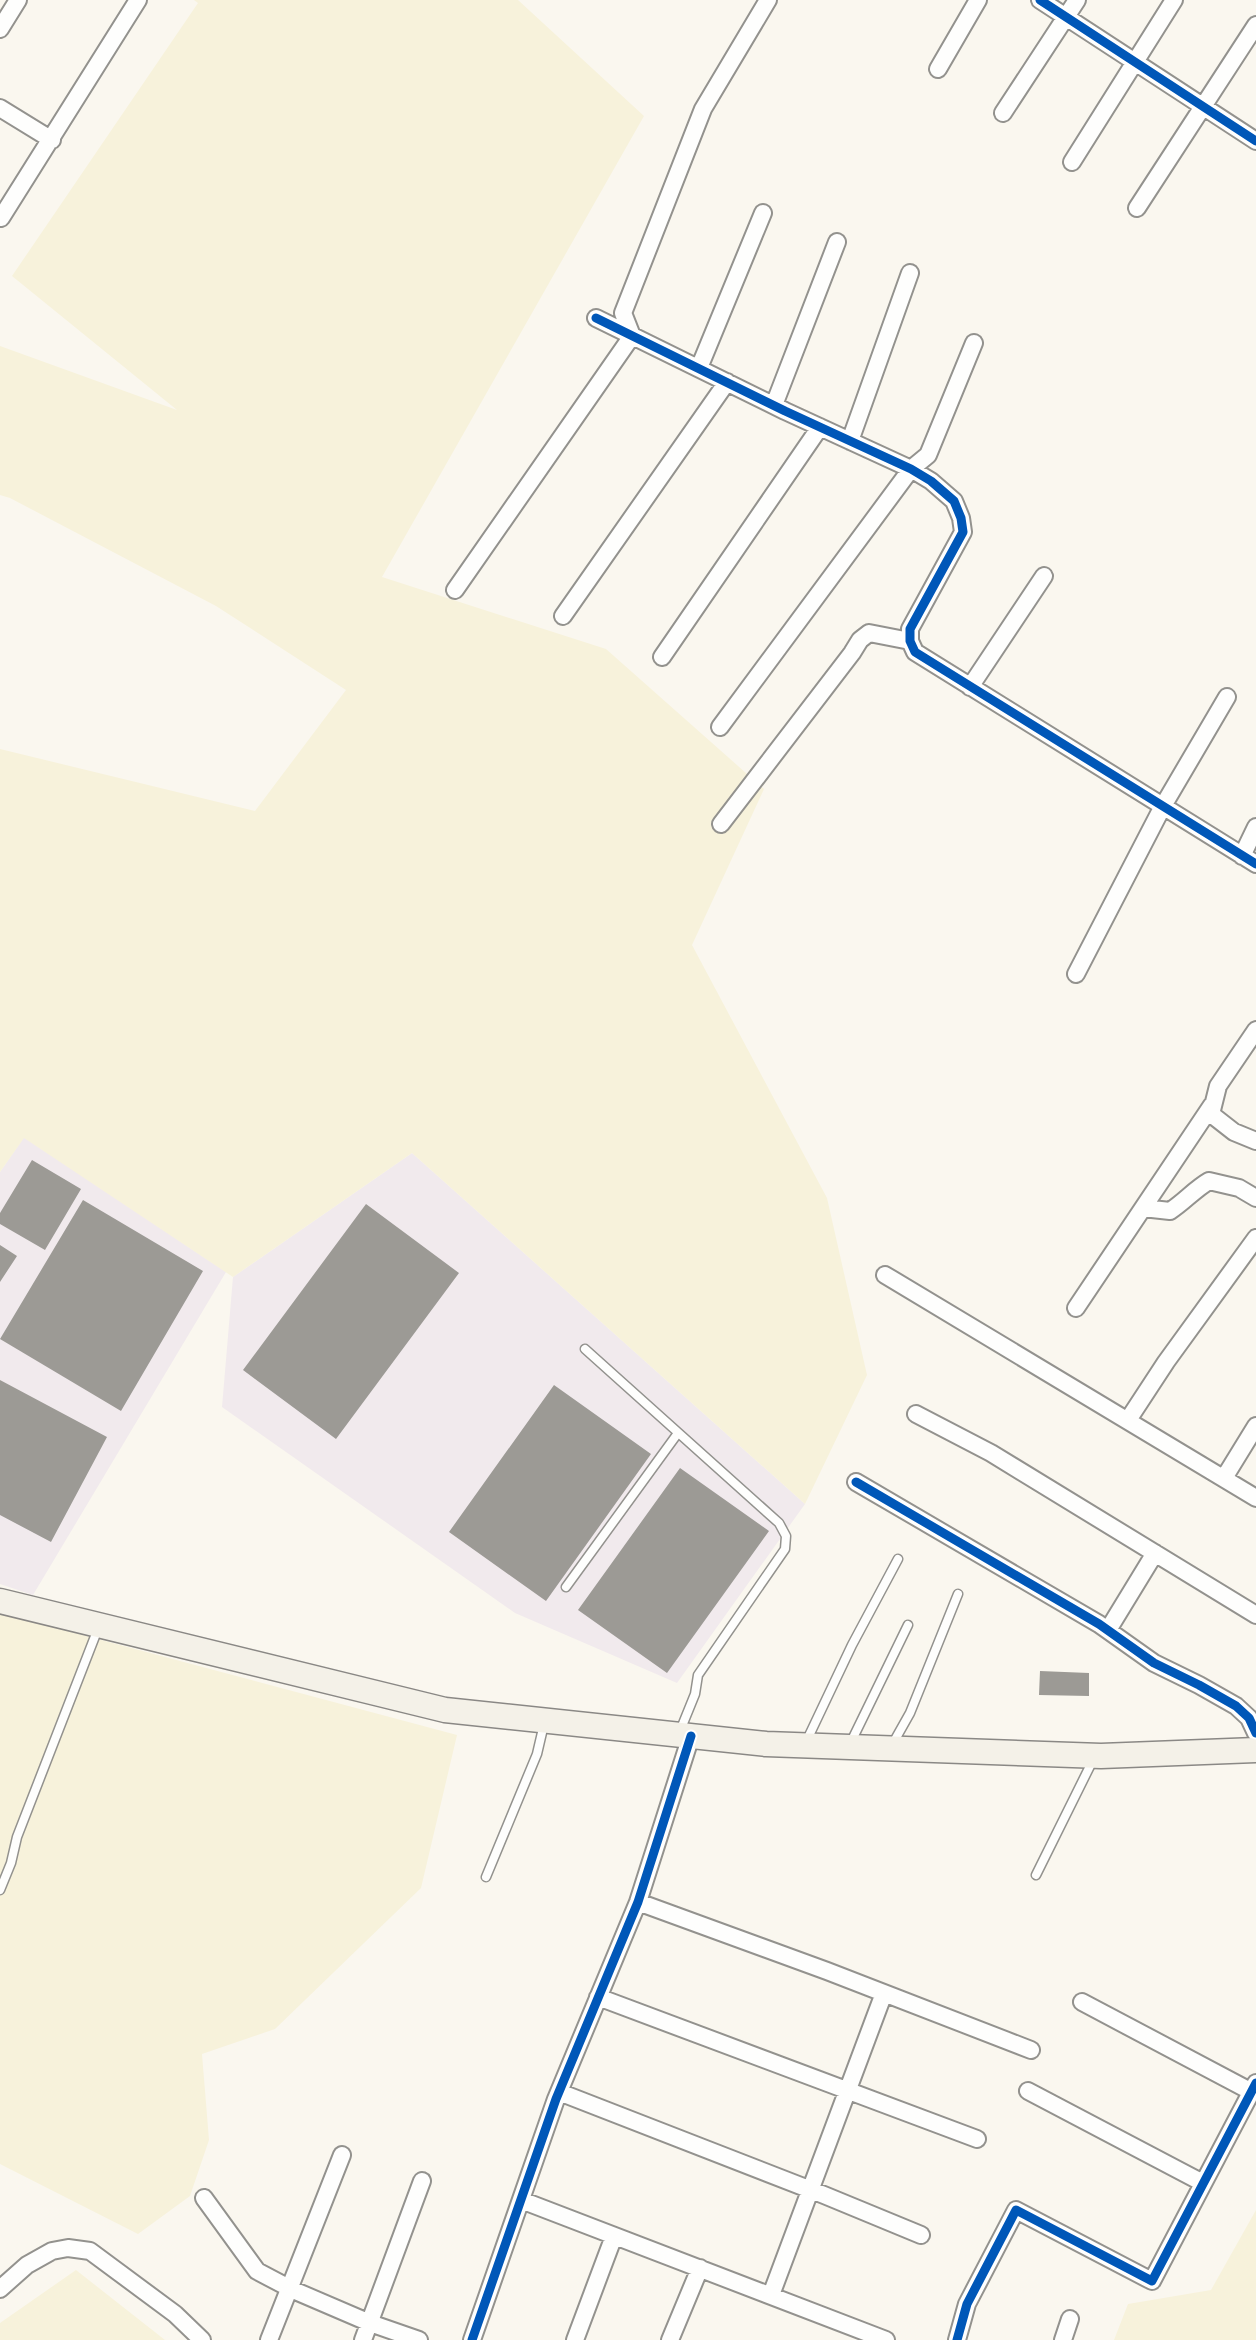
<svg xmlns="http://www.w3.org/2000/svg" width="1256" height="2340" font-family="Merriweather,serif">
<style>
.industrial{fill:#f1eaed}
.farmland{fill:#f7f2db}
.building{fill:#9c9a95}
.lines{fill:none;stroke-linecap:round;stroke-linejoin:round}
.lane-casing{stroke:#93928e;stroke-width:11}
.street-casing{stroke:#93928e;stroke-width:20}
.secondary-casing{stroke:#8a8885;stroke-width:27}
.lane{stroke:#fefefd;stroke-width:8}
.street{stroke:#fefefd;stroke-width:16}
.secondary{stroke:#f4f1e8;stroke-width:24}
.cycleway-casing{stroke:#fff;stroke-width:13}
.cycleway{stroke:#0057b8;stroke-width:9}
</style>
<rect width="100%" height="100%" fill="#faf7ef"/>
<path class="industrial" d="M 24,1137 L 226,1272 L 33,1595 L 0,1584 L 0,1172 Z
M 412,1153 L 805,1504 L 677,1683 L 515,1613 L 222,1407 L 233,1277 Z"/>
<path class="farmland" d="M 194,0 L 518,0 L 644,116 L 382,577 L 606,649 L 764,789 L 692,945 L 827,1198 L 867,1375 L 805,1504 L 412,1153 L 233,1277 L 24,1138 L 0,1172 L 0,749 L 255,811 L 346,690 L 216,606 L 10,498 L 0,495 L 0,346 L 177,410 L 12,276 L 198,3 Z
M 0,1613 L 457,1735 L 421,1888 L 275,2029 L 202,2054 L 209,2140 L 190,2196 L 138,2234 L 0,2164 Z
M 1256,2210 L 1256,2340 L 1114,2340 L 1128,2304 L 1211,2290 Z
M 76,2270 L 165,2340 L 0,2340 L 0,2323 Z"/>
<path class="building" d="M 32,1160 L 81,1189 L 45,1250 L 0,1224 L 0,1213 Z
M 83,1200 L 203,1271 L 121,1411 L 0,1339 Z
M 366,1204 L 459,1273 L 336,1439 L 243,1370 Z
M 0,1245 L 17,1256 L 0,1282 Z
M 0,1380 L 107,1437 L 51,1542 L 0,1515 Z
M 554,1385 L 651,1454 L 546,1601 L 449,1532 Z
M 680,1468 L 769,1531 L 667,1673 L 578,1610 Z
M 1040,1671 L 1089,1673 L 1089,1696 L 1039,1695 Z"/>
<g class="lines">
<defs>
<path id="lane" d="M 585,1349 L 779,1523 L 786,1536 L 785,1549 L 698,1675 L 695,1694 L 680,1731
M 566,1587 L 678,1433
M 806,1742 L 852,1645 L 898,1559
M 850,1744 L 908,1625
M 892,1745 L 910,1713 L 958,1594
M 1036,1875 L 1094,1758
M 486,1877 L 537,1754 L 544,1724
M 0,1890 L 11,1863 L 17,1837 L 99,1626"/>
<path id="street" d="M 1040,0 L 1256,141
M 0,29 L 18,0
M 938,69 L 978,0
M 0,108 L 52,140
M 1003,113 L 1077,0
M 1072,162 L 1174,0
M 1137,208 L 1256,25
M 1,218 L 138,0
M 596,318 L 785,411 L 911,469 L 931,481 L 954,501 L 961,518 L 963,532 L 910,629 L 910,641 L 915,652 L 1256,864
M 699,368 L 763,213
M 774,405 L 837,242
M 850,441 L 910,273
M 455,590 L 632,336 L 623,313 L 703,109 L 768,0
M 563,616 L 727,382
M 662,657 L 820,427
M 970,687 L 1044,576
M 720,727 L 911,469 L 928,455 L 974,343
M 721,824 L 852,653 L 860,640 L 869,633 L 910,641
M 1242,856 L 1256,827
M 1076,974 L 1163,806 L 1227,697
M 1256,1030 L 1218,1086 L 1211,1114 L 1234,1132 L 1256,1141
M 1143,1208 L 1170,1211 C 1184,1202 1195,1189 1209,1181 L 1239,1188 L 1256,1198
M 885,1275 L 1256,1498
M 1076,1308 L 1212,1105
M 916,1414 L 991,1453 L 1256,1615
M 1128,1420 L 1166,1362 L 1256,1238
M 1224,1478 L 1256,1426
M 856,1482 L 1099,1624 L 1154,1663 L 1199,1685 L 1236,1706 L 1249,1718 L 1256,1733
M 1108,1630 L 1155,1553
M 638,1902 L 827,1971 L 1031,2050
M 598,1997 L 977,2139
M 1082,2002 L 1252,2092
M 1028,2091 L 1203,2183
M 559,2092 L 824,2195 L 921,2235
M 204,2198 L 257,2271 L 293,2290 L 370,2323 L 419,2340
M 521,2200 L 886,2340
M 0,2289 L 27,2265 L 52,2251 L 68,2248 L 90,2251 L 175,2314 L 202,2340
M 771,2295 L 884,1993
M 269,2340 L 342,2155
M 363,2340 L 422,2181
M 472,2340 L 556,2099 L 638,1902 L 691,1736
M 575,2340 L 614,2236
M 670,2340 L 700,2268
M 957,2340 L 967,2304 L 1016,2210 L 1152,2281 L 1256,2083
M 1063,2340 L 1070,2319"/>
<path id="secondary" d="M 0,1601 L 445,1710 L 766,1744 L 1101,1756 L 1256,1750"/>
</defs>
<use href="#lane" class="lane-casing"/>
<use href="#street" class="street-casing"/>
<use href="#secondary" class="secondary-casing"/>
<use href="#lane" class="lane"/>
<use href="#street" class="street"/>
<use href="#secondary" class="secondary"/>
<defs>
<path id="cycleway" d="M 1040,0 L 1256,141
M 596,318 L 785,411 L 911,469 L 931,481 L 954,501 L 961,518 L 963,532 L 910,629 L 910,641 L 915,652 L 1256,864
M 856,1482 L 1099,1624 L 1154,1663 L 1199,1685 L 1236,1706 L 1249,1718 L 1256,1733
M 472,2340 L 556,2099 L 638,1902 L 691,1736
M 957,2340 L 967,2304 L 1016,2210 L 1152,2281 L 1256,2083"/>
</defs>
<use href="#cycleway" class="cycleway-casing"/>
<use href="#cycleway" class="cycleway"/>
</g>
</svg>
